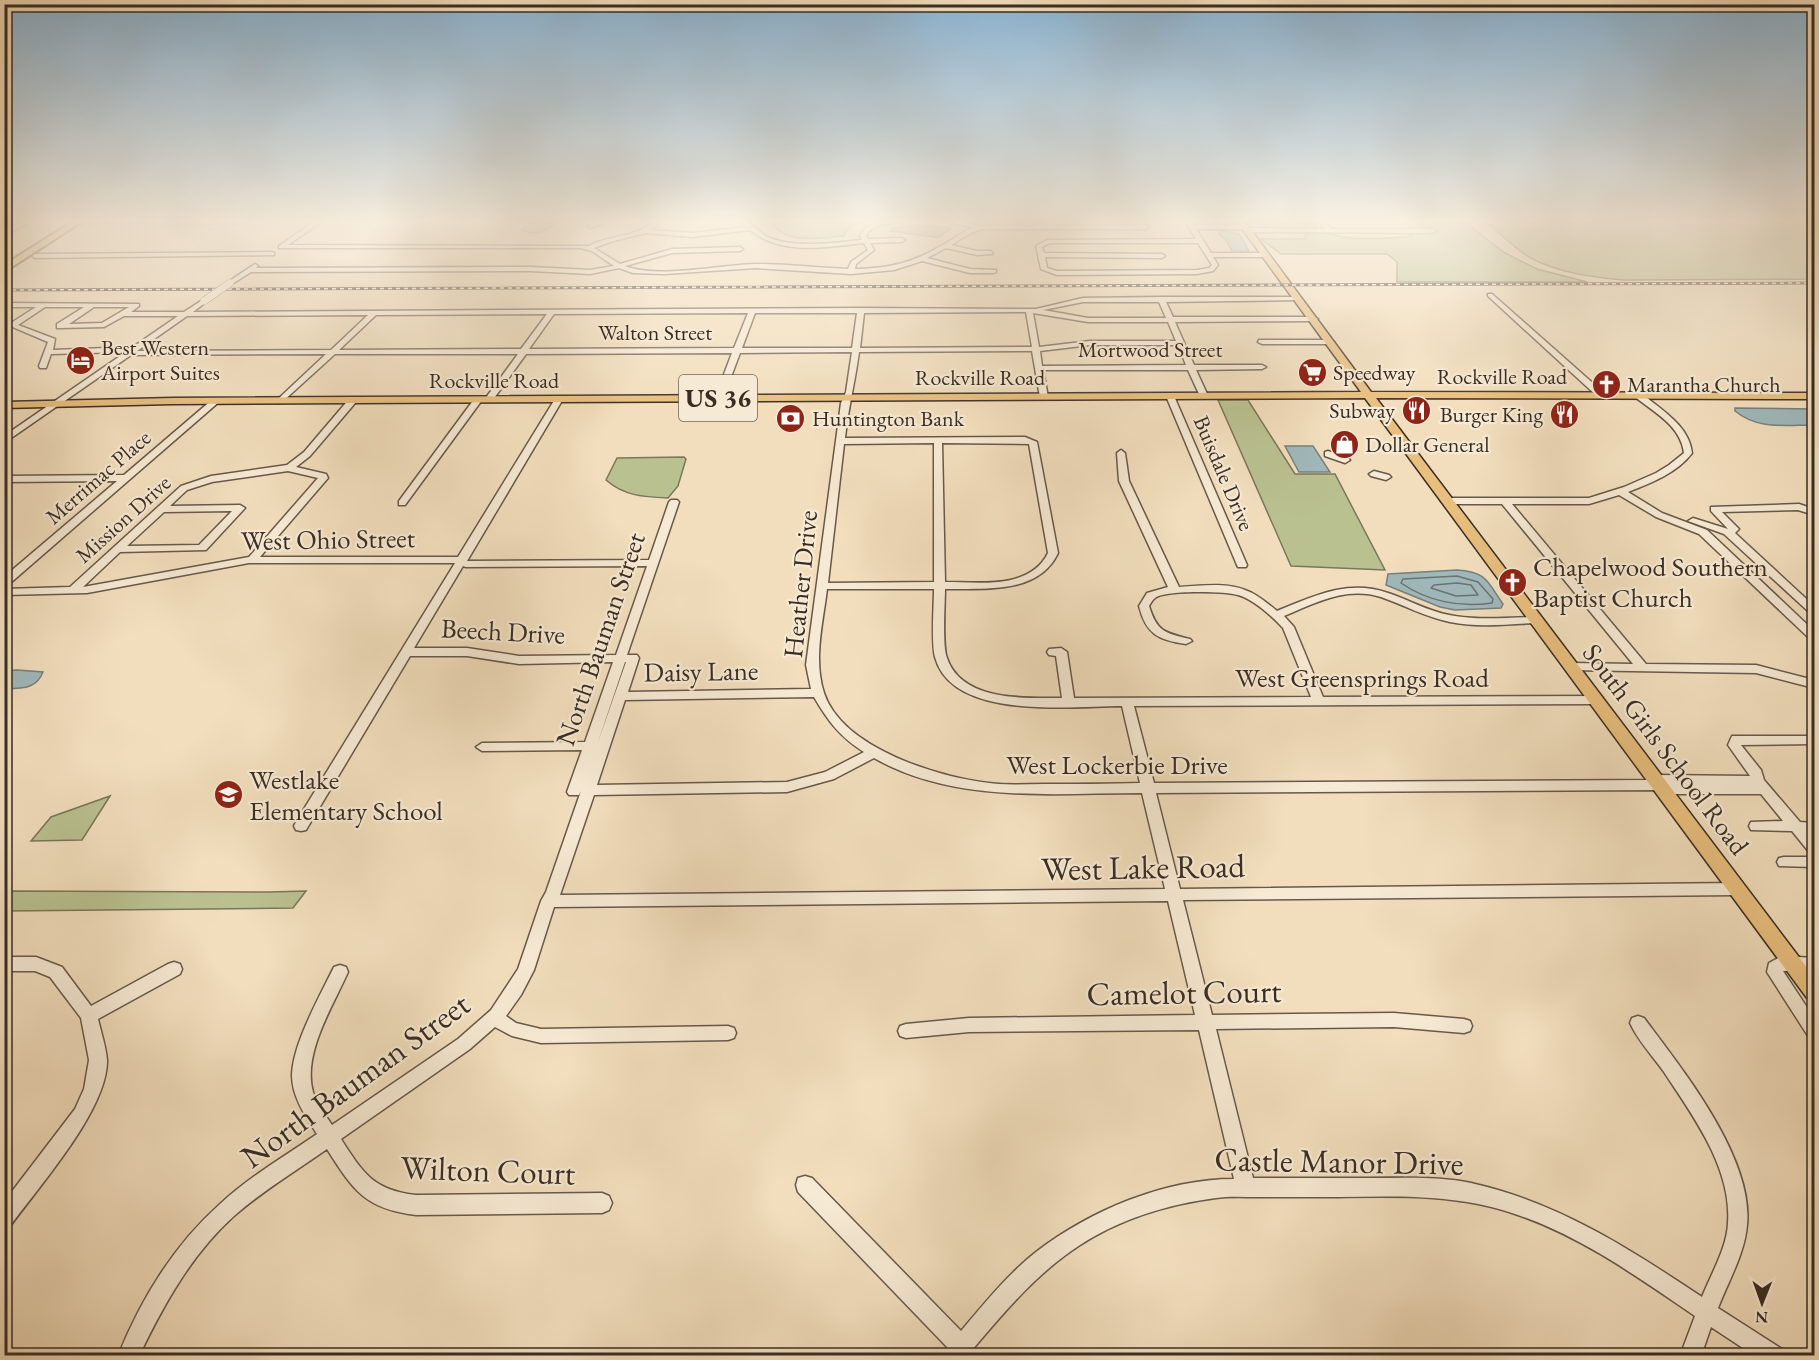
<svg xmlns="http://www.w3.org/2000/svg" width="1819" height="1360" font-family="'EB Garamond',serif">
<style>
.green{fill:#bac191;stroke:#7a775a;stroke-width:1.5}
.water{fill:#a0b9bc;stroke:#77817f;stroke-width:1.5}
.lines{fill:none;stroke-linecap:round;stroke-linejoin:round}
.shore{stroke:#6c7370;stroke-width:1.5}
.minor-casing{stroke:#67594a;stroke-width:3}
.major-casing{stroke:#392d23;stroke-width:3}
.highway-casing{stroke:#392d23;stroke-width:4}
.minor{fill:#f7ead4;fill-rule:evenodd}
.major{fill:#e9bf7e;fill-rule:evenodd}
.highway{fill:#e9bf7e;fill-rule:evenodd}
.rail-casing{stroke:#392d23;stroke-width:3}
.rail{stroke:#f7ead4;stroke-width:1.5;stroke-dasharray:4;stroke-linecap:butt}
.minor-bridge-casing{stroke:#67594a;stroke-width:8;stroke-linecap:butt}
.minor-bridge{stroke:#f7ead4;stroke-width:7}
.labels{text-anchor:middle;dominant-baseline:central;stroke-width:4.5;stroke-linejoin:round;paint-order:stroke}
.far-street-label{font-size:22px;fill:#392d23;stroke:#f7ead4}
.far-poi-label{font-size:22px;fill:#392d23;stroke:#f7ead4;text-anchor:start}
.shield{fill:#f7ead4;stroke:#726658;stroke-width:1.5}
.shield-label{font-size:26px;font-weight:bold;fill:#392d23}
.street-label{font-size:27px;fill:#392d23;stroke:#f7ead4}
.poi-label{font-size:27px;fill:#392d23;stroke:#f7ead4;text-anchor:start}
.near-street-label{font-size:33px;fill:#392d23;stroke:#f7ead4}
</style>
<rect width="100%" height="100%" fill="#f2debd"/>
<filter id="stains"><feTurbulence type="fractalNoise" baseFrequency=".00333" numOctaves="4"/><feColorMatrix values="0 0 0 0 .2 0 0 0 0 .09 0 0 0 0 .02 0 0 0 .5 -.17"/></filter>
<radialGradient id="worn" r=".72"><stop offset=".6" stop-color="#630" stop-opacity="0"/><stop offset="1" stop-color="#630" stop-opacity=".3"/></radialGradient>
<path class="green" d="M 93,219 L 253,219 L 246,224 L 84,224 Z
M 779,219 L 869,219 C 860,222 847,225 844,236 C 822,238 786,245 772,223 Z
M 1406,219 L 1461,219 L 1505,253 L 1537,269 L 1587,282 L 1397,282 L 1397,262 L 1387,254 L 1281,254 L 1261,239 L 1305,239 L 1306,234 L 1312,232 L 1300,222 L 1313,223 C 1331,245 1386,238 1412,236 Z
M 1482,219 L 1814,219 L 1814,279 L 1623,280 C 1591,277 1558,273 1529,257 C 1514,248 1497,230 1482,219 Z
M 916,225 L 951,228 L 939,237 L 934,237 L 890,231 L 895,228 Z
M 1218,400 L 1248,400 L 1295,474 L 1335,474 L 1385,570 L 1291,566 Z
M 684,457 L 686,459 L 678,486 L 668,498 C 644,497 624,496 606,480 L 617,458 Z
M 110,796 L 82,840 L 31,841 L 51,817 Z
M 5,891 L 269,892 L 306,891 L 293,908 L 5,911 Z"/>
<path class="water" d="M 534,219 L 566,219 C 548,224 545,239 521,230 Z
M 1220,230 L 1239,234 L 1249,251 L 1232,251 L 1226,240 L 1219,234 Z
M 1735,408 L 1814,409 L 1814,425 C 1785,425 1758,430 1735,411 Z
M 1285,446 L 1313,446 L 1330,472 L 1299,472 Z
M 1457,570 C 1487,572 1487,581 1503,604 L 1501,608 L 1455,610 L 1440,607 L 1386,585 L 1388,574 Z
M 17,670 L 43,672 C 36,690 21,688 5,689 L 5,671 Z"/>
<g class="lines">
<path class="shore" d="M 1457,576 L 1478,582 L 1493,599 L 1492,603 C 1460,608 1427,601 1401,583 L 1403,579 Z
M 1457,583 L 1471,585 L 1478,595 L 1456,596 L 1431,588 L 1434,585 Z"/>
<defs>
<path id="minor" d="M 27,219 L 34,219 L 4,236 L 4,231 Z
M 318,219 L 325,219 L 288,245 L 589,246 C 606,237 624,237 641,230 C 649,227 653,219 662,219 L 651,230 L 693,233 L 746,227 L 735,219 C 751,219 758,234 772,239 C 801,248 833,243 862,240 L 860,236 C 869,217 898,219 916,219 C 902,225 874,219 866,236 L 868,239 L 902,238 L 905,240 L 902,242 L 870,243 L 874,250 L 856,264 L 855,269 L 859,269 C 890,268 914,262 939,247 C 951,241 961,233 973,227 L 933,219 L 947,219 L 978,226 L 1146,225 L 1149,227 L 1146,229 L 981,229 L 971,233 L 951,245 L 977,251 L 991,251 L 993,254 L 977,255 L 946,248 L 927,258 L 970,269 L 996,270 L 996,272 L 994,273 L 970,273 L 922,261 L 894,270 L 851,274 L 756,268 L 664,274 L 633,273 L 619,268 L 590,274 L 531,271 L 251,272 L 232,284 L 228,284 L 228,282 L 255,264 L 258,266 L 256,268 L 531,267 L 590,270 L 614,266 L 592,251 L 580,248 L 279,248 L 279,246 ZM 750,230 C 781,256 827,247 864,243 L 868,250 L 851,262 L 848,269 C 817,268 786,264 755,264 C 719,265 657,279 625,266 L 672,253 L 740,251 L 743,249 L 740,247 L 672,249 L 620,264 L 594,248 L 610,242 L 645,233 L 693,237 Z
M 608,219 L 617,219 L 591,228 L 588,226 Z
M 1184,219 L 1190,219 L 1194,225 L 1245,225 L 1247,228 L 1325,229 L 1316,219 L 1322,219 L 1331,229 L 1433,229 L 1436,231 L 1433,233 L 1247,232 L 1245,229 L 1196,229 L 1211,253 L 1265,253 L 1268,255 L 1265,257 L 1213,257 L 1218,265 L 1213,271 L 1197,274 L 1057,275 L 1041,269 L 1036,246 L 1047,240 L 1196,239 ZM 1050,243 L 1198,243 L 1212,265 L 1209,268 L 1197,270 L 1057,271 L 1047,268 L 1045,257 L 1162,258 L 1165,256 L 1162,254 L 1044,253 L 1042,247 Z
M 272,252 L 274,253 L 274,255 L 35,258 L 32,256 L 35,254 Z
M 1488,294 L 1492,294 L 1604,393 L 1604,397 L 1598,397 L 1488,296 Z
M 1161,297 L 1298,297 L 1300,298 L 1300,300 L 1166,302 L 1173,317 L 1314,317 L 1318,319 L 1314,321 L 1175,322 L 1194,365 L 1262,365 L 1266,367 L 1262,369 L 1196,370 L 1208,396 L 1204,398 L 1200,396 L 1188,370 L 1043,370 L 1048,397 L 1044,399 L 1040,397 L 1032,351 L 859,352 C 855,382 848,409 845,438 L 1025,437 L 1037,442 L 1058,553 C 1038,595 984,588 945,589 C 945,604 942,645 947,658 C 962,702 1026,698 1062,698 L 1056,656 L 1049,655 L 1047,652 L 1049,649 L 1061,648 L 1067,652 L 1074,698 L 1311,697 L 1283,628 C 1272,616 1253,599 1238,595 C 1225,591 1164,590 1155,598 C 1152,600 1151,603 1149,606 C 1157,632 1165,633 1190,639 L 1192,641 L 1186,644 C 1158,640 1146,634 1139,606 L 1147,593 L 1168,587 L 1119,481 L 1117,453 L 1121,450 L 1125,453 L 1129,481 L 1179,587 C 1200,586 1225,582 1245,590 C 1257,594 1267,603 1277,611 C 1314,596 1348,579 1388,593 C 1409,600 1428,611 1449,615 C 1478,621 1508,617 1537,617 L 1543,620 L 1537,623 C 1508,624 1478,628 1450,622 C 1425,617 1404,605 1381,597 C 1346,586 1315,603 1284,616 L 1294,627 L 1323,697 L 1597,696 L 1603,700 L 1597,704 L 1134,706 L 1154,783 L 1651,780 L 1652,777 L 1657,775 L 1750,776 L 1728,745 L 1732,736 L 1814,736 L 1814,744 L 1741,745 L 1761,770 L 1764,780 L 1800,822 L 1814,823 L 1814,833 L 1810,833 L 1814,839 L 1814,853 L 1809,852 L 1792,831 L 1751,830 L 1749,826 L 1751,822 L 1783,821 L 1761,794 L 1664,794 L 1658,790 L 1156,793 L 1180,889 L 1738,883 L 1743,885 L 1745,889 L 1743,893 L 1738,895 L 1183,900 L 1212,1015 L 1394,1013 L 1464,1019 L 1470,1021 L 1472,1026 L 1470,1031 L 1464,1033 L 1394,1027 L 1216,1029 L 1253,1178 C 1292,1178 1332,1178 1371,1178 C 1404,1178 1439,1176 1471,1183 C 1557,1202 1630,1249 1702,1297 C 1711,1274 1727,1248 1728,1223 C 1732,1168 1693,1116 1664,1072 C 1653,1056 1638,1041 1630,1023 L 1632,1018 L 1638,1016 L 1644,1018 C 1682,1069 1754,1158 1747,1225 C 1745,1253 1728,1282 1718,1308 L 1782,1349 L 1785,1356 L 1755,1356 L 1711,1327 L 1701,1356 L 1680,1356 L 1695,1316 C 1639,1278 1582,1237 1518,1215 C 1460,1194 1399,1196 1339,1197 C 1311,1197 1284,1197 1257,1197 C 1244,1197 1229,1196 1216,1198 C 1169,1204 1120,1219 1080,1245 C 1035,1274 1002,1315 967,1356 L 943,1356 L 947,1347 L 798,1192 L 796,1185 L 798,1178 L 805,1176 L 812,1178 L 961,1331 C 984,1304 1007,1275 1036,1252 C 1091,1210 1165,1179 1234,1179 L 1199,1030 L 969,1032 L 906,1038 L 900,1036 L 898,1031 L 900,1026 L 906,1024 L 969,1018 L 1195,1015 L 1168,901 L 554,907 L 534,970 L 521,995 L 506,1016 L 516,1023 L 541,1029 L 728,1026 L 734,1028 L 736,1033 L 734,1038 L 728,1040 L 541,1043 L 512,1036 L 495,1027 L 470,1049 L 341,1139 C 363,1173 373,1190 416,1195 L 602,1193 L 609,1196 L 612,1203 L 609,1210 L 602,1213 L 416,1215 C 365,1209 353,1190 327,1149 C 296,1171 262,1191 234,1216 C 191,1255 164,1304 139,1356 L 118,1356 C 141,1299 174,1245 220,1204 C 249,1177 285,1156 317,1134 C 306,1117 292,1097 292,1075 C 293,1043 320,996 334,967 L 340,965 L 346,967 L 348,972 C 333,1006 302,1054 313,1092 C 316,1104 325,1114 332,1125 L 458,1039 L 491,1010 L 518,969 L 541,901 L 546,892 L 581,791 L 579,795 L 569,795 L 567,792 L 582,750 L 482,751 L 476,747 L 482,743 L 585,742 L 613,662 L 519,664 L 467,656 L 410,656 L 306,830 L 301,831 L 296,830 L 294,826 L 296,822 L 455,563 L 249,563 L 87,593 L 4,595 L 4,589 L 70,587 L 181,486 L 211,476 L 287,465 L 304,452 L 350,398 L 356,398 L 356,402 L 310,456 L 296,467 L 326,474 L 328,478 L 260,557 L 458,557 L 555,399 L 559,397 L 563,399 L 467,561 L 649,560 L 669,502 L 671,500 L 677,500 L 679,502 L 627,655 L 637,655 L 639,658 L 628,692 L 811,689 L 806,665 L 841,403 L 846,392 L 852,352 L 740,353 L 723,398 L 719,400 L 715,398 L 732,353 L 526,354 L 492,401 L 489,401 L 485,399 L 518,354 L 335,354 L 281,403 L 278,403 L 278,399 L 326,354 L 131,355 L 4,443 L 4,436 L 126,352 L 51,354 L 46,368 L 40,368 L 39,366 L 48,342 L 8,325 L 36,307 L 4,307 L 4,303 L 139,304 L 139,306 L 131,312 L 184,312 L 204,299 L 206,300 L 206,302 L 193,312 L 861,308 L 1036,309 L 1083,298 ZM 1083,302 L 1159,302 L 1166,318 L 1088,318 L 1043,310 ZM 45,307 L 84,307 L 57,324 L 57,328 L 60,328 L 104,327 L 124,316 L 178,316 L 133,347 L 53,350 L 55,339 L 18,325 ZM 94,307 L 129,307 L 102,323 L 69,324 ZM 1026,312 L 1032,347 L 860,348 L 864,313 ZM 748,313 L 734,348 L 529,349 L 554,314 ZM 755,313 L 857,313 L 852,348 L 742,348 ZM 1033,313 L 1088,322 L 1168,322 L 1176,341 L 1090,341 L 1039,347 ZM 547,314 L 521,349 L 339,350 L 376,315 ZM 368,315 L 331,350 L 137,351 L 187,316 ZM 1090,345 L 1178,345 L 1186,365 L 1042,366 L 1040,351 ZM 934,443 L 934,582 L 828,583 L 844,444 ZM 942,443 L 1029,444 L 1048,553 C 1030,590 978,582 945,582 ZM 288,471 L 318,478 L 249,557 L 83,587 L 120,552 L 206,550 L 245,508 L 240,505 L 170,506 L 187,490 L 212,482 ZM 232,511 L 199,545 L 127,546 L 164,512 ZM 463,566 L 466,567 L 647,566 L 616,655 L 519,656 L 467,648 L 414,648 ZM 827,589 L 934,589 C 934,605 931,643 935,657 C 952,721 1072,706 1122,706 L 1140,783 C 1108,784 1076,784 1044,784 C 1029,784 1014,785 999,784 C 945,780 843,750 824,693 C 813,659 823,623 827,589 ZM 625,662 L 626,662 L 597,745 ZM 814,697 C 828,721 840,737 864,752 L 825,772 L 787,782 L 597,785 L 625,700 ZM 874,758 C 955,804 1053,793 1142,793 L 1165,889 L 560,895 L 594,795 L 787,792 L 834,779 Z
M 1259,340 L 1330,340 L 1334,342 L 1330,344 L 1262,344 L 1258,342 Z
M 1635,393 L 1641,393 C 1661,410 1689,425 1692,453 C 1677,473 1651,483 1628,492 L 1662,513 L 1707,530 L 1814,631 L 1814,640 L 1810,639 L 1699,534 L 1656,517 L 1619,495 L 1589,504 L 1512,504 L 1646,664 L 1756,665 L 1814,680 L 1814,688 L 1756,673 L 1568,670 L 1566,667 L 1572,663 L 1633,664 L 1502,504 L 1446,504 L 1441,501 L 1446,498 L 1589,498 L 1624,487 L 1656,473 L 1669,465 L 1684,453 C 1681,426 1654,412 1635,397 Z
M 1167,394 L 1174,396 L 1247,565 L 1246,567 L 1238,567 L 1237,565 L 1166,396 Z
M 475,398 L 482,400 L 405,505 L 399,505 L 399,501 Z
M 213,399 L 220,401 L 8,585 L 4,586 L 4,577 L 117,481 L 4,482 L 4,476 L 124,475 Z
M 1328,451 L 1348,458 L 1350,460 L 1345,463 L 1325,456 L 1325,452 Z
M 1374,471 L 1389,475 L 1391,477 L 1386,480 L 1371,476 L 1369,474 Z
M 1799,504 L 1814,509 L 1814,515 L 1798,510 L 1722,512 L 1739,529 L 1735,533 L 1814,606 L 1814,614 L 1810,613 L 1724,534 L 1688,521 L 1693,518 L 1728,529 L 1711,511 L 1711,507 Z
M 1784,857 L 1814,857 L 1814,867 L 1779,866 L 1777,862 L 1779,858 Z
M 1782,956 L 1814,958 L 1814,970 L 1783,971 L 1814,1018 L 1814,1038 L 1808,1036 L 1767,972 L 1769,963 Z
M 4,957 L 36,957 L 62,967 L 91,1006 L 168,964 L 174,962 L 180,964 L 182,969 L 180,974 L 98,1019 C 101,1032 106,1047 107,1060 C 108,1109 40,1185 11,1225 L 4,1227 L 4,1202 L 75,1109 L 84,1089 L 89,1060 L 81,1018 L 50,977 L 35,971 L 4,971 Z"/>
<path id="major" d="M 1235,219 L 1243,219 L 1371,392 L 1814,393 L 1814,399 L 1376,398 L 1814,977 L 1814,1000 L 1807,998 L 1365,398 L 173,404 L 4,408 L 4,402 L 173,398 L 1361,392 Z"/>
<path id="highway" d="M 77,219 L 86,219 L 4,272 L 4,265 Z"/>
</defs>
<use href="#minor" class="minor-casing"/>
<use href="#major" class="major-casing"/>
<use href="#highway" class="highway-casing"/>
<use href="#minor" class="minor"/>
<use href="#major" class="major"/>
<use href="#highway" class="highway"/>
<defs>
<path id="rail" d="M 4,290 L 1814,283"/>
</defs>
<use href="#rail" class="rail-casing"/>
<use href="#rail" class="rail"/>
<defs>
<path id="minor-bridge" d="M 204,301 L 230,283"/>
</defs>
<use href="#minor-bridge" class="minor-bridge-casing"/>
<use href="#minor-bridge" class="minor-bridge"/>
</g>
<linearGradient id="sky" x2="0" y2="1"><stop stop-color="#8bb6d6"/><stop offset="0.54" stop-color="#f9f0e1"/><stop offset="1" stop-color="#f9f0e1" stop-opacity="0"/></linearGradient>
<rect width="1819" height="409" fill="url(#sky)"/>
<defs>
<symbol id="hotel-disc" viewBox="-11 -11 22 22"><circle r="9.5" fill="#8f2418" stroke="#f7ead4"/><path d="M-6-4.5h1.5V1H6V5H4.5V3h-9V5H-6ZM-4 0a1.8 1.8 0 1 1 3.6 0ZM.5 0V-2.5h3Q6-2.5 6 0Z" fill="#fff"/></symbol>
<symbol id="supermarket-disc" viewBox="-11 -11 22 22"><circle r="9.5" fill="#8f2418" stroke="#f7ead4"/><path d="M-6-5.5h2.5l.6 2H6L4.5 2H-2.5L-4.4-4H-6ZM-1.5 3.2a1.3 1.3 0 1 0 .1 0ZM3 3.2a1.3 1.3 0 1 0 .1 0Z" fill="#fff"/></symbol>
<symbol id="church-disc" viewBox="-11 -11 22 22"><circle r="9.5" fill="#8f2418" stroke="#f7ead4"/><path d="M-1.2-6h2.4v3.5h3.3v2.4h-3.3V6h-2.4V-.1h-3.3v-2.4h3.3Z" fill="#fff"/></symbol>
<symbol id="restaurant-disc" viewBox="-11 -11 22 22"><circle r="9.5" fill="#8f2418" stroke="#f7ead4"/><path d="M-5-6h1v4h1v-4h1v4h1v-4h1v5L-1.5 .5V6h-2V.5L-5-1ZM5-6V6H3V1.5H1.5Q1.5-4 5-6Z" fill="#fff"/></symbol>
<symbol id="bank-disc" viewBox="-11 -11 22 22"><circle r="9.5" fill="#8f2418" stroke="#f7ead4"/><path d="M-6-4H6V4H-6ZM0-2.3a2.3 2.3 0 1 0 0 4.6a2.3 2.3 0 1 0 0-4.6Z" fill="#fff"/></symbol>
<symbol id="shop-disc" viewBox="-11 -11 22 22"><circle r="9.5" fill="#8f2418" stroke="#f7ead4"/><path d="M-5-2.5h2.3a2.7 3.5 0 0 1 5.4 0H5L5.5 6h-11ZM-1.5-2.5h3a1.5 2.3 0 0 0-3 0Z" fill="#fff"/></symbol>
<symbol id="school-disc" viewBox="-11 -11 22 22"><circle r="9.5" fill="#8f2418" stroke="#f7ead4"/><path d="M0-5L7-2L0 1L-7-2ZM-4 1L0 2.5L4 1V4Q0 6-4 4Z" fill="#fff"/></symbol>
</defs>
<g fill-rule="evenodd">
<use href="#hotel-disc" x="64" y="344" width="33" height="33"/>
<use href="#supermarket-disc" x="1296" y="356" width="33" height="33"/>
<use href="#church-disc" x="1590" y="368" width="33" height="33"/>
<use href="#restaurant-disc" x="1400" y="394" width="33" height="33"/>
<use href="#restaurant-disc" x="1548" y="398" width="33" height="33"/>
<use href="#bank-disc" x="774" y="402" width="33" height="33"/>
<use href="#shop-disc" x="1328" y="428" width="33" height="33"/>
<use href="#church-disc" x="1496" y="566" width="33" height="33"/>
<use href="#school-disc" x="212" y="778" width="33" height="33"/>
</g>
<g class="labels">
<g class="far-street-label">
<text x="655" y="332">Walton Street</text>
<text x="1150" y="349">Mortwood Street</text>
<text x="1502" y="376">Rockville Road</text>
<text x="980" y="377">Rockville Road</text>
<text x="494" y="380">Rockville Road</text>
<text transform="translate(1224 473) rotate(67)">Buisdale Drive</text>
<text transform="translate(98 477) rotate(-41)">Merrimac Place</text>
<text transform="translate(123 519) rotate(-42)">Mission Drive</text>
</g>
<g class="far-poi-label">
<text x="101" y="347">Best Western<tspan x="101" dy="25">Airport Suites</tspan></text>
<text x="1333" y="372">Speedway</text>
<text x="1627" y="384">Marantha Church</text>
<text x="1395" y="410" text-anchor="end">Subway</text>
<text x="1543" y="414" text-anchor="end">Burger King</text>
<text x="812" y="418">Huntington Bank</text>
<text x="1365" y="444">Dollar General</text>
</g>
<rect class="shield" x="679" y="375" width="78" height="46" rx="4.5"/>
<g class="shield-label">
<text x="718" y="398">US 36</text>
</g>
<g class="street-label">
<text transform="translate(328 539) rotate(-1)">West Ohio Street</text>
<text transform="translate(800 584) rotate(-84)">Heather Drive</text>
<text transform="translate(503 631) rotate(3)">Beech Drive</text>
<text transform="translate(600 639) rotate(-71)">North Bauman Street</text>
<text transform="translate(701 671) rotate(-1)">Daisy Lane</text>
<text x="1362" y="677">West Greensprings Road</text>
<text transform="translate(1666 749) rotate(53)">South Girls School Road</text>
<text x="1117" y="764">West Lockerbie Drive</text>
</g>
<g class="poi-label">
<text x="1533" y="566">Chapelwood Southern<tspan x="1533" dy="31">Baptist Church</tspan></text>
<text x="249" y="779">Westlake<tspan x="249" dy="31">Elementary School</tspan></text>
</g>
<g class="near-street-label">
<text transform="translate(1143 867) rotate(-1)">West Lake Road</text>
<text transform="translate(1184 992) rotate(-1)">Camelot Court</text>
<text transform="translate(355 1080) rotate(-36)">North Bauman Street</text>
<text transform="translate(1339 1161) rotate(1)">Castle Manor Drive</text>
<text transform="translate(488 1170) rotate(2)">Wilton Court</text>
</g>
</g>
<rect width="1819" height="1360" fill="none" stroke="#f2debd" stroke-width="24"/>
<rect x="6" y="6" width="1807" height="1348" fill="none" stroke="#392d23" stroke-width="3"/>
<rect x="12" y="12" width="1795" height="1336" fill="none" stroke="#392d23" stroke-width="1.5"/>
<g transform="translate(1762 1303) rotate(181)" stroke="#f7ead4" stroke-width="4.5" paint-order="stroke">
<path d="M0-4.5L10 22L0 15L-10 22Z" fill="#392d23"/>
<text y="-9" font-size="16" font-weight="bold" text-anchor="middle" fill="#392d23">N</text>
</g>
<rect width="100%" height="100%" filter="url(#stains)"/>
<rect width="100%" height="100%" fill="url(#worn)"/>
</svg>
